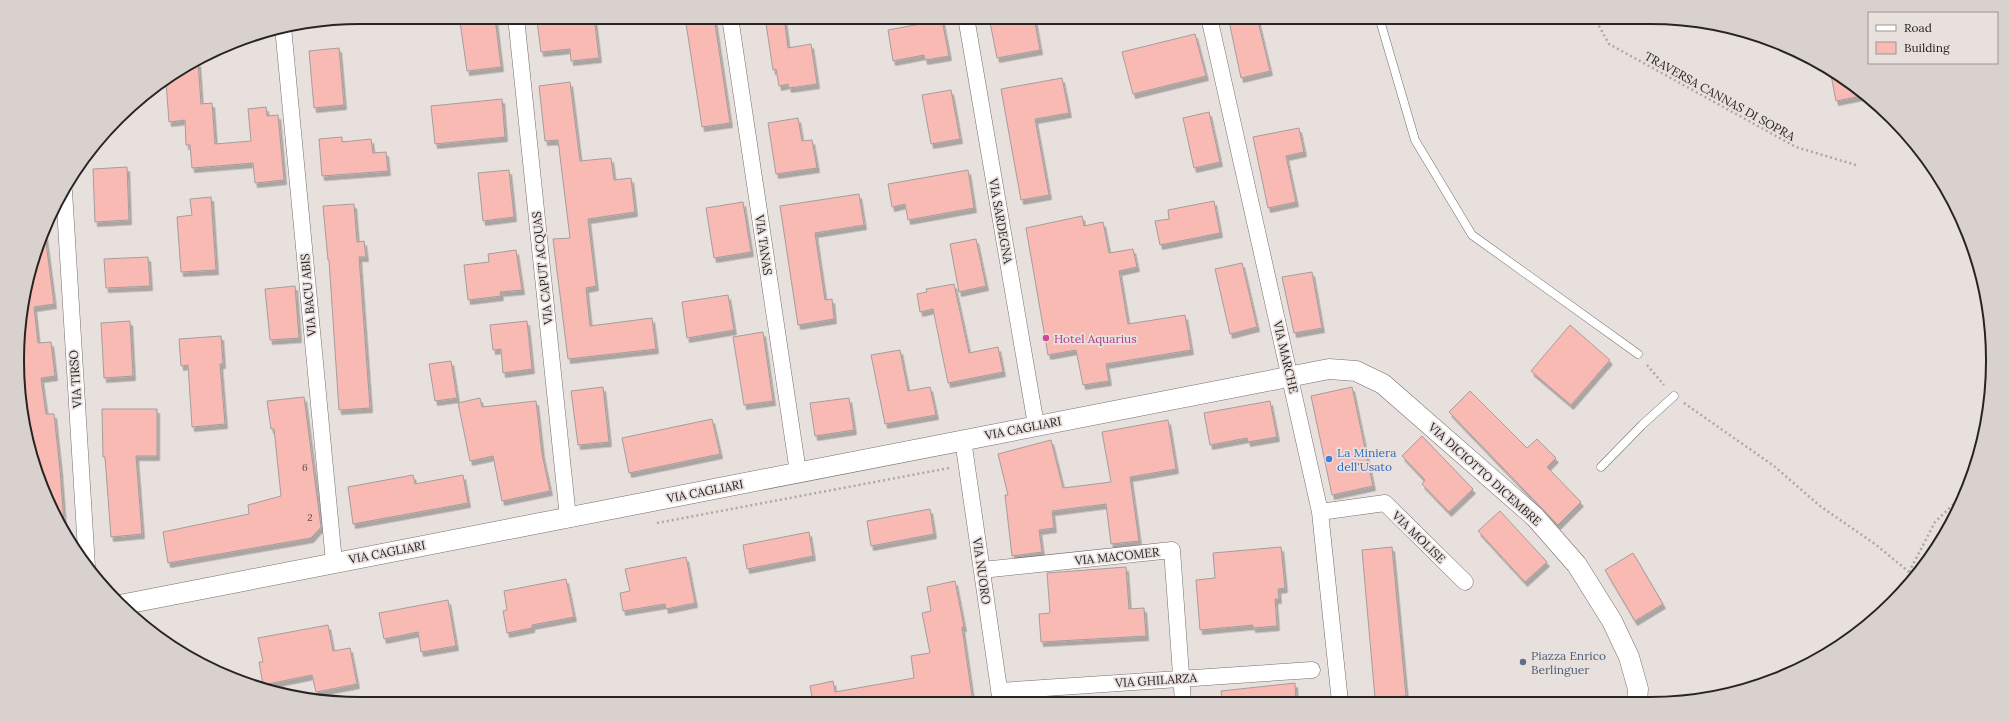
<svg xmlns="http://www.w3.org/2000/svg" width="2010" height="721" font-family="Lora,serif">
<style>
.building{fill:#fabab4;stroke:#a59d9c;filter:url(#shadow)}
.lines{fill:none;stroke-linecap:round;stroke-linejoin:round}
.service-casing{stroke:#756e6c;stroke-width:9}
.minor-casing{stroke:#756e6c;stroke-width:17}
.tertiary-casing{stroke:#756e6c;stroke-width:21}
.path{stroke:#aea7a5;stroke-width:2.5;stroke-dasharray:2 3;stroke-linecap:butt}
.service{stroke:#fff;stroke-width:8}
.minor{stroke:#fff;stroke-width:16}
.tertiary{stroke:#fff;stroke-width:20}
.hotel-dot{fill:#d1479c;stroke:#e8e0dd;stroke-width:1.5}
.shop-dot{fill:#3f7fe0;stroke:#e8e0dd;stroke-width:1.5}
.service-dot{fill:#5c6f8a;stroke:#e8e0dd;stroke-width:1.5}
.labels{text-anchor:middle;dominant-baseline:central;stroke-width:3.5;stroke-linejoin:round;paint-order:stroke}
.number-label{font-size:10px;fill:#5c4a47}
.street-label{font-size:12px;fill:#272423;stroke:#e8e0dd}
.hotel-label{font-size:12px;fill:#b23c85;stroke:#e8e0dd;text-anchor:start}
.shop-label{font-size:12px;fill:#366cbe;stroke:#e8e0dd;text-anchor:start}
.service-label{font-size:12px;fill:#4e5e75;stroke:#e8e0dd;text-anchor:start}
.rim{fill:none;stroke:#272423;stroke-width:2}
</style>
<defs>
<filter id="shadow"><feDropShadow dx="2.5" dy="4.5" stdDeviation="0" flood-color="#0004"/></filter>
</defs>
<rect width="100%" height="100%" fill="#e8e0dd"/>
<path class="building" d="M 570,17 L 594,17 L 599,58 L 571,61 L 570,49 L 541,52 L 537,21 Z
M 685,17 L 714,17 L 730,123 L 702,127 Z
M 765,17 L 784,17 L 788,48 L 811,44 L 817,84 L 789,88 L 788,84 L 779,86 L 776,69 L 773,70 Z
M 989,17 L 1034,17 L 1040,50 L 997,58 Z
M 1248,17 L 1257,17 L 1270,71 L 1241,78 L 1229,21 Z
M 495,18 L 501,67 L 467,71 L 460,22 Z
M 942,20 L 949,56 L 925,60 L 924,55 L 893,61 L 888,30 Z
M 1195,34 L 1206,76 L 1133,94 L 1122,52 Z
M 339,48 L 344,105 L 314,108 L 309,51 Z
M 198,62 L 201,104 L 212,103 L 215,144 L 251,141 L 248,109 L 266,107 L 267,116 L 278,115 L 284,180 L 255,183 L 253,163 L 192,168 L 190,145 L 186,145 L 185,120 L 169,122 L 166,82 Z
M 1830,70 L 1858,88 L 1866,95 L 1836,101 Z
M 1062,78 L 1069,113 L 1035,119 L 1049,195 L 1021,200 L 1001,89 Z
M 570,82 L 580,161 L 611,158 L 614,180 L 631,178 L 635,212 L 588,219 L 596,286 L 586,288 L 590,326 L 652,318 L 656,349 L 568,359 L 553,239 L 570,238 L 558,140 L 545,141 L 539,86 Z
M 951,90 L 960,139 L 931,144 L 922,95 Z
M 502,99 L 505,137 L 435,144 L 431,106 Z
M 1209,112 L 1220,162 L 1194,168 L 1183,118 Z
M 798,118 L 802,141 L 812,140 L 817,168 L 776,174 L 768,123 Z
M 1299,128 L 1304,152 L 1286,156 L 1296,202 L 1268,208 L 1253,137 Z
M 342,137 L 342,142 L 371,139 L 373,153 L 386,152 L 388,171 L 322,176 L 319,139 Z
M 127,167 L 129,220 L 95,222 L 93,169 Z
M 509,170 L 514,217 L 483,221 L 478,173 Z
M 968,170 L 974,208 L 908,220 L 905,204 L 892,207 L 888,184 Z
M 859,194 L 864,225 L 815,233 L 825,300 L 832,299 L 834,319 L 798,325 L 780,206 Z
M 211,197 L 216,270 L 181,272 L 177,217 L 192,215 L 190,199 Z
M 1214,201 L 1220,233 L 1160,245 L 1155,221 L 1169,219 L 1168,210 Z
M 743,202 L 751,252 L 714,258 L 706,208 Z
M 354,204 L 357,242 L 364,241 L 366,257 L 359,257 L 370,408 L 339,410 L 329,260 L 328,260 L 323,206 Z
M 1082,216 L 1084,226 L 1103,222 L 1109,253 L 1133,249 L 1137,267 L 1119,271 L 1128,324 L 1185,315 L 1191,350 L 1106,364 L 1109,381 L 1083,385 L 1076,350 L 1048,355 L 1026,228 Z
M 45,235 L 54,304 L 34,307 L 38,343 L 51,342 L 55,376 L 41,378 L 46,414 L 54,414 L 60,470 L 64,523 L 62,523 L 29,449 L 18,383 L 20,316 Z
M 976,239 L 986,286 L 959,292 L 950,244 Z
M 516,250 L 522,290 L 500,292 L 501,296 L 468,300 L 464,265 L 489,262 L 488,254 Z
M 148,257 L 150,286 L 106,288 L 104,259 Z
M 1242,263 L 1257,327 L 1230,334 L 1215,269 Z
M 1312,272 L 1322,328 L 1294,333 L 1282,277 Z
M 954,284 L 969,353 L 998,347 L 1003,372 L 948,383 L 933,309 L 920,312 L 917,294 L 927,292 L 926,289 Z
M 295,286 L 299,338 L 270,340 L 265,289 Z
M 728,295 L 734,330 L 687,338 L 682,302 Z
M 130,321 L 133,376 L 104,378 L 101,323 Z
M 527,321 L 532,369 L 503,373 L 501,349 L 493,350 L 490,325 Z
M 1570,325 L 1610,360 L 1571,405 L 1531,371 Z
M 763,332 L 773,401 L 744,405 L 733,337 Z
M 221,336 L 223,364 L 220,364 L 225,424 L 192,427 L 188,365 L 181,366 L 179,339 Z
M 900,350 L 908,391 L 930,387 L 936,415 L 885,424 L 871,355 Z
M 451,361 L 457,398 L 435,401 L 429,364 Z
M 603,387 L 609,442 L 578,445 L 571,391 Z
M 1352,387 L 1373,486 L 1332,495 L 1311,396 Z
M 1470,391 L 1527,448 L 1537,439 L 1556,458 L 1547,467 L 1581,502 L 1558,525 L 1449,412 Z
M 304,397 L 321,527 L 311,538 L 168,563 L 163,532 L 249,514 L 248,505 L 281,496 L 274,429 L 271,429 L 267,401 Z
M 480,398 L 482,407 L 536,401 L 542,454 L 550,491 L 502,501 L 493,456 L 470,461 L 458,403 Z
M 849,398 L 854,430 L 815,436 L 810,403 Z
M 1270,401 L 1277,437 L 1248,442 L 1247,438 L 1210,445 L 1204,413 Z
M 102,409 L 157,409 L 157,456 L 136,456 L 142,534 L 111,537 L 105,457 L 103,457 Z
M 712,419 L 720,454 L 629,473 L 622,438 Z
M 1168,420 L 1176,469 L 1130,477 L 1139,541 L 1111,544 L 1106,504 L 1052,511 L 1054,528 L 1039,530 L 1042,552 L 1012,556 L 1005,495 L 1008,495 L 998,454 L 1051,440 L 1063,488 L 1111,482 L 1102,432 Z
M 1422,436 L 1473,489 L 1449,512 L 1422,484 L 1425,480 L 1402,456 Z
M 413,475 L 415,484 L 463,475 L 468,503 L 353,524 L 348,487 Z
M 930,509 L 934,534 L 871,546 L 867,521 Z
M 1500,511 L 1547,562 L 1525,582 L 1478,531 Z
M 809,532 L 813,556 L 747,569 L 743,545 Z
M 1281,547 L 1285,588 L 1278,589 L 1279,599 L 1275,599 L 1277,626 L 1253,628 L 1253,625 L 1200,630 L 1196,580 L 1215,578 L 1213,553 Z
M 1392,547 L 1406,696 L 1375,698 L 1362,550 Z
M 1633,553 L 1663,604 L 1635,621 L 1605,570 Z
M 686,557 L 695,603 L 666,609 L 665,604 L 623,611 L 620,593 L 630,591 L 625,569 Z
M 1126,567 L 1129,609 L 1144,608 L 1146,636 L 1041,642 L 1039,614 L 1050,613 L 1047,573 Z
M 566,579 L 574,617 L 532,625 L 532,628 L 507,633 L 503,611 L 507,610 L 504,591 Z
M 955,581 L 964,627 L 962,627 L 973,703 L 931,703 L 930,699 L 903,703 L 813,703 L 810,686 L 833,681 L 835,692 L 914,678 L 911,656 L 930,653 L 922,613 L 931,611 L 927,587 Z
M 448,600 L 456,646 L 421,652 L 418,632 L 384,639 L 379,613 Z
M 328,625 L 333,651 L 350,648 L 357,684 L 316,692 L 312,675 L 263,685 L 259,662 L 263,662 L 258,638 Z
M 1295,683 L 1296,702 L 1222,702 L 1221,691 Z"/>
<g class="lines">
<defs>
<path id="service" d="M 1379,17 L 1415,140 L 1472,235 L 1638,354
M 1601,467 L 1642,425 L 1674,396"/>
<path id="minor" d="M 516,17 L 568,518
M 730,17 L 798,472
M 966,17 L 1036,425
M 1209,17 L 1320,512 L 1340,702
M 283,27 L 334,562
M 64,191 L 87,567
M 963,440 L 1001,703
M 1320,512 L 1385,503 L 1465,582
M 982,570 L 1172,550 L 1183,702
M 999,691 L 1312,670"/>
<path id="tertiary" d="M 120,605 L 1329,369 L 1356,371 L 1383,384 L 1535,517 L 1577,565 L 1612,621 L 1629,657 L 1638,689 L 1637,701"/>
</defs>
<use href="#service" class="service-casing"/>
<use href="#minor" class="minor-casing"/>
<use href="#tertiary" class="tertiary-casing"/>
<path class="path" d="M 1594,17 L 1609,44 L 1796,147 L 1856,165
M 1647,365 L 1664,385
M 1684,403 L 1774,466 L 1820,506 L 1875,544 L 1909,572 L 1911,576
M 657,523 L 949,468
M 1909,572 L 1935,522 L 1961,497"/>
<use href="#service" class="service"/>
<use href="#minor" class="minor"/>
<use href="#tertiary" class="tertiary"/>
</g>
<circle class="hotel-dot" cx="1046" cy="338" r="4"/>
<circle class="shop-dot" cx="1329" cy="459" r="4"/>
<circle class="service-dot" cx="1523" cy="662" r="4"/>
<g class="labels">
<g class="number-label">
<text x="305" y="467">6</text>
<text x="310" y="517">2</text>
</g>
<g class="street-label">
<text transform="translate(1720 96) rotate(29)">TRAVERSA CANNAS DI SOPRA</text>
<text transform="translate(1001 221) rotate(80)">VIA SARDEGNA</text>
<text transform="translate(764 245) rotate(82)">VIA TANAS</text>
<text transform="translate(542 268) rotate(-96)">VIA CAPUT ACQUAS</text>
<text transform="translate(308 295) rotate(-95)">VIA BACU ABIS</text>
<text transform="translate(1286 357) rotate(77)">VIA MARCHE</text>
<text transform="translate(75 379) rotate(-94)">VIA TIRSO</text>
<text transform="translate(1023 428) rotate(-11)">VIA CAGLIARI</text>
<text transform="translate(1485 474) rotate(42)">VIA DICIOTTO DICEMBRE</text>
<text transform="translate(705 491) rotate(-11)">VIA CAGLIARI</text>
<text transform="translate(1419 537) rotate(44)">VIA MOLISE</text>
<text transform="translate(387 552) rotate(-11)">VIA CAGLIARI</text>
<text transform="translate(1117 556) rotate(-6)">VIA MACOMER</text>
<text transform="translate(982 571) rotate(82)">VIA NUORO</text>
<text transform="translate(1156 680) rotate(-4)">VIA GHILARZA</text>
</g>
<g class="hotel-label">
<text x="1054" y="338">Hotel Aquarius</text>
</g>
<g class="shop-label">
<text x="1337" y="452">La Miniera<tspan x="1337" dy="14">dell'Usato</tspan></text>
</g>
<g class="service-label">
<text x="1531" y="655">Piazza Enrico<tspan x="1531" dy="14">Berlinguer</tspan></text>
</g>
</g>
<path d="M0 0H2010V721H0ZM360 24H1650A336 336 0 0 1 1986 360V361A336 336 0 0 1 1650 697H360A336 336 0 0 1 24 361V360A336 336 0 0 1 360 24Z" fill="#d9d1ce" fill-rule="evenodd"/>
<path class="rim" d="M360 24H1650A336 336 0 0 1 1986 360V361A336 336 0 0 1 1650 697H360A336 336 0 0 1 24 361V360A336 336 0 0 1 360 24Z"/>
<rect x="1868" y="12" width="130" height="52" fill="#e8e0dd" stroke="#9b9593"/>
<rect x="1876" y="25" width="20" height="6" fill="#ffffff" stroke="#9b9593"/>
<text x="1904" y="32" font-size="12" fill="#272423">Road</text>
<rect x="1876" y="42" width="20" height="12" fill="#fabab4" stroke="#9b9593"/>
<text x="1904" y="52" font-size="12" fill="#272423">Building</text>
</svg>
